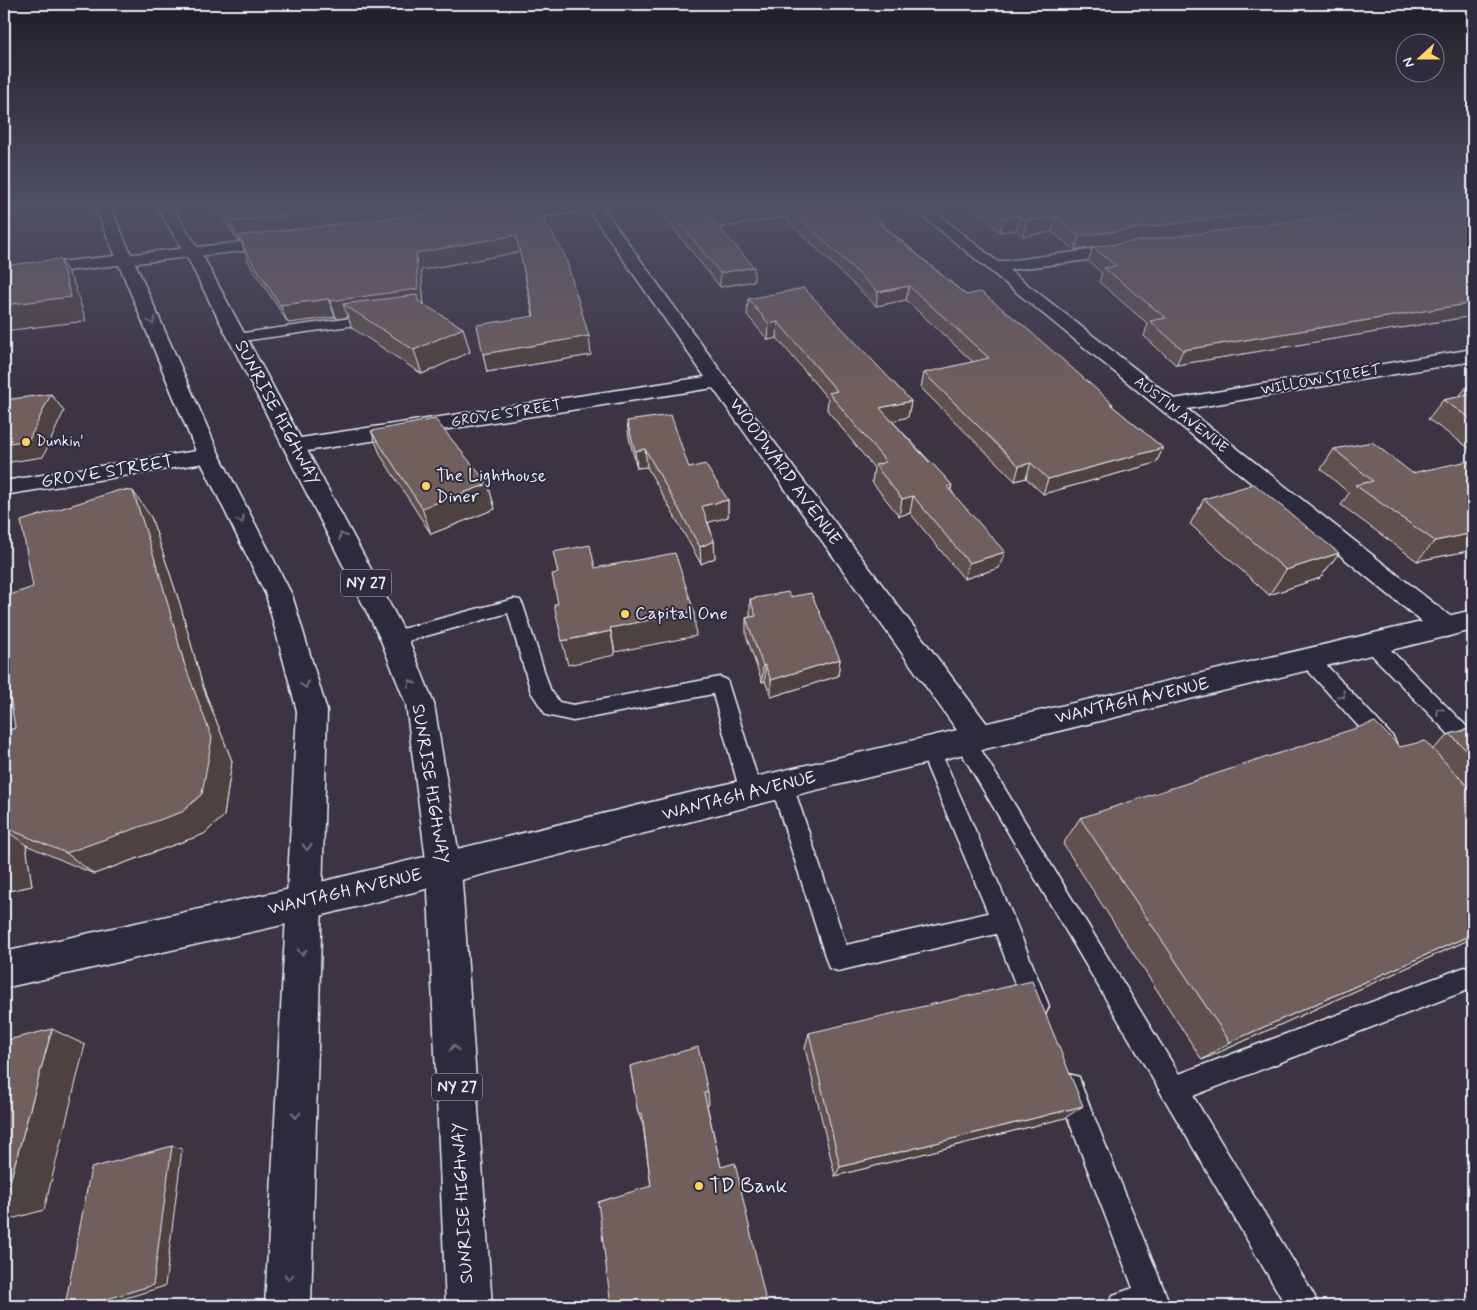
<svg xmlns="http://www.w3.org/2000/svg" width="1477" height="1310" font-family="Mynerve,sans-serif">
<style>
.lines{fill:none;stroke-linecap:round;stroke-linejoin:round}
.service-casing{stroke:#e8f1f8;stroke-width:3}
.minor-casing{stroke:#e8f1f8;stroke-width:3}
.secondary-casing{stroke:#e8f1f8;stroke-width:3}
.trunk-casing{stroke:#e8f1f8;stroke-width:3}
.service{fill:#2f2a3d;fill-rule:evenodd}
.minor{fill:#2f2a3d;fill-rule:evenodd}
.secondary{fill:#2f2a3d;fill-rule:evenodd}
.trunk{fill:#2f2a3d;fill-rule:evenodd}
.wall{fill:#605150;stroke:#e8f1f8}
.shaded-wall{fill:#4e4241;stroke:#e8f1f8}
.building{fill:#705e5d;stroke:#e8f1f8}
.oneway{stroke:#70707e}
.poi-dot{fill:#ffd166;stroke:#2f2a3d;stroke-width:2}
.labels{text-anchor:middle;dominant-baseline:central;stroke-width:4;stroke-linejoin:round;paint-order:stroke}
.far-street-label{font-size:15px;fill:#e8f1f8;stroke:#2f2a3d}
.far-poi-label{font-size:15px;fill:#e8f1f8;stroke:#2f2a3d;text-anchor:start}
.shield{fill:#2f2a3d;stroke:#b0b5c0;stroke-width:1}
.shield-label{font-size:16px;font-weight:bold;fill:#e8f1f8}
.street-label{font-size:18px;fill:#e8f1f8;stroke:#2f2a3d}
.poi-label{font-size:18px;fill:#e8f1f8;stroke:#2f2a3d;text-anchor:start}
.near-poi-label{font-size:21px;fill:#e8f1f8;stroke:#2f2a3d;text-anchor:start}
</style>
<rect width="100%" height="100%" fill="#3c3443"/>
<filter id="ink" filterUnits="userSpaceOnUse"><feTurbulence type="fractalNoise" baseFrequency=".02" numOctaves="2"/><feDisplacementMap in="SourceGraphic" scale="10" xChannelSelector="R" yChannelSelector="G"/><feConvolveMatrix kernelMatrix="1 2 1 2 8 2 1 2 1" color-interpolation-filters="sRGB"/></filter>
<g filter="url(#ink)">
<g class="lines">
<defs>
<path id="service" d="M 374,315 L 380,319 L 378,322 L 236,342 L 230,338 L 236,334 Z
M 514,599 L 520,600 L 523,605 L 550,689 L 559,702 L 573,705 L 720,677 L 727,680 L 762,792 L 759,799 L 751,801 L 743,799 L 740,792 L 713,694 L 573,721 L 546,715 L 531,692 L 508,613 L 394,645 L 387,643 L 385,638 L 387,633 L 394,631 Z
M 1373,637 L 1380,639 L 1473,733 L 1473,754 L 1466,752 L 1366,649 L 1364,644 L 1366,639 Z
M 1309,652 L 1316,654 L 1393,737 L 1396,743 L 1393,749 L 1386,752 L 1379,749 L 1302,664 L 1300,659 L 1302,654 Z
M 965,733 L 972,735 L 1179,1074 L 1473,964 L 1473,988 L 1193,1096 L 1314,1295 L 1318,1306 L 1286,1306 L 958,747 L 955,741 L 958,735 Z
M 930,741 L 937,744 L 940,750 L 1015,921 L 1049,1006 L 1045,1015 L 1036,1019 L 1027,1015 L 996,934 L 838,971 L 829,968 L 826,959 L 771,785 L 774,778 L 782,776 L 790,778 L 793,785 L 846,945 L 988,913 L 920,750 L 923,744 Z
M 1069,1074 L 1079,1077 L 1082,1087 L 1167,1297 L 1164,1306 L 1108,1306 L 1113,1295 L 1133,1288 L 1056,1087 L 1059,1077 Z"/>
<path id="minor" d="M 565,204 L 609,204 L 603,208 L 725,377 L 991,729 L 995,738 L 991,747 L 980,750 L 969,747 L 713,388 L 294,453 L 286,451 L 283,446 L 286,441 L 294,439 L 705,377 L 589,210 L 502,222 L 497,220 L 494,217 L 497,214 L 502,212 Z
M 908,204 L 925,204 L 998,262 L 1127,245 L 1133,247 L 1135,250 L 1133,253 L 1127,255 L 1009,270 L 1174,399 L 1473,349 L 1473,361 L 1187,409 L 1455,620 L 1459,627 L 1455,634 L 1446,637 L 1437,634 Z
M 280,238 L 286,240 L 288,243 L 286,246 L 4,278 L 4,268 Z
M 209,449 L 217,451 L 220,456 L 217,461 L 4,495 L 4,481 Z"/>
<path id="secondary" d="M 1473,610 L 1473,630 L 751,806 L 304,920 L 4,988 L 4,952 L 304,886 L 751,778 Z"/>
<path id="trunk" d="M 94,204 L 109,204 L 220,456 L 292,595 L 327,711 L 311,1306 L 265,1306 L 297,711 L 266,595 L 198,456 Z
M 155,204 L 170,204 L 201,253 L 408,638 L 434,704 L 461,868 L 492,1306 L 446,1306 L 427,868 L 406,704 L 380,638 L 185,253 Z"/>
</defs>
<use href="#service" class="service-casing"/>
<use href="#minor" class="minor-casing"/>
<use href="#secondary" class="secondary-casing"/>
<use href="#trunk" class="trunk-casing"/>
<use href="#service" class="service"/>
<use href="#minor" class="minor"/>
<use href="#secondary" class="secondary"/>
<use href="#trunk" class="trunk"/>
</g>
<path class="wall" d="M 214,204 L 535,204 L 591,355 L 487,372 L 483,354 L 533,316 L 520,252 L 421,270 L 424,305 L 463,328 L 470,352 L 422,374 L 352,328 L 348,317 L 337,319 L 335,317 L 288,323 L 249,263 L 242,245 L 243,245 L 240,240 L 238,241 Z
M 654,204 L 867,204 L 863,205 L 884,226 L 966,295 L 1113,404 L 1112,406 L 1163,448 L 1156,463 L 1043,494 L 1026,478 L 1015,481 L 921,388 L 924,373 L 973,362 L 906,300 L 876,306 L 784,217 L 719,228 L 754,281 L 720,287 Z
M 968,204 L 1473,204 L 1473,316 L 1176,365 L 1144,336 L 1148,324 L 1099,282 L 1102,273 L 1088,261 L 1093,248 L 1075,250 L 1052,232 L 1023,236 L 1016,230 L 1000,232 Z
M 748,299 L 911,401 L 908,417 L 892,421 L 952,485 L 951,490 L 999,568 L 964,579 L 910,513 L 899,516 L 872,482 L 874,468 L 827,410 L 828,399 L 777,338 L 768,340 L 747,315 Z
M 1473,385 L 1473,451 L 1428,419 L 1443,400 L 1459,397 L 1467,386 Z
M 627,421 L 689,468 L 728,500 L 728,517 L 708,522 L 714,541 L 715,558 L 701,564 L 647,467 L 637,468 L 629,438 Z
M 371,431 L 488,484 L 495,509 L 431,534 L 381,456 Z
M 1334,449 L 1473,550 L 1417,561 L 1341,505 L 1349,493 L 1321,469 Z
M 1204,499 L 1339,553 L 1320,578 L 1269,595 L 1190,524 Z
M 151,517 L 180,604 L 203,687 L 232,761 L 224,816 L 204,834 L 94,874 L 26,845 L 32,886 L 4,892 L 4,732 L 15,728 L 33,587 Z
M 790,597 L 840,659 L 838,676 L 771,697 L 765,681 L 762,682 L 746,635 L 746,618 L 750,617 L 750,599 Z
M 1473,728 L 1473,938 L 1202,1060 L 1063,844 L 1080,818 L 1400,747 L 1433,749 L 1450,734 Z
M 809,1033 L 1065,1118 L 835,1176 L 805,1048 Z
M 630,1066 L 708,1092 L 709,1105 L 707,1105 L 721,1167 L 767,1306 L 651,1186 L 643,1125 L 638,1113 Z"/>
<path class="shaded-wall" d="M 387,204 L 529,204 L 238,236 L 240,240 L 238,241 L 230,222 Z
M 780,204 L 784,204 L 784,217 L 710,229 L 709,216 Z
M 1326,204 L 1426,204 L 1075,250 L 1079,236 Z
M 1020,216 L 1016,230 L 1000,232 L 1003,218 Z
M 1056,217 L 1052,232 L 1023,236 L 1026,221 Z
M 516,235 L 520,252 L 421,270 L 424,307 L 343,304 L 348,317 L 337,319 L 330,301 L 416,253 Z
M 60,259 L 74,283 L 86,321 L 4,331 L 4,305 Z
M 754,267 L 754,281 L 720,287 L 720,273 Z
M 909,286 L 906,300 L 876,306 L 878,292 Z
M 328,299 L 335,317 L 288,323 L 280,305 Z
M 1473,303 L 1473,316 L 1176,365 L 1183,350 Z
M 778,322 L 777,338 L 768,340 L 769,324 Z
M 463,328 L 470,352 L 422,374 L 414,350 Z
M 589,336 L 591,355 L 487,372 L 483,354 Z
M 51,394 L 64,411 L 43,457 L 4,463 L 4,444 Z
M 911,401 L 908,417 L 877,425 L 880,408 Z
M 1163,448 L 1156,463 L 1043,494 L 1048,479 Z
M 645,449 L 647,467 L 637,468 L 635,451 Z
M 1031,463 L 1026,478 L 1015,481 L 1019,466 Z
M 488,484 L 495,509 L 431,534 L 422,508 Z
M 133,491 L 151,517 L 180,604 L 203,687 L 232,761 L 224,816 L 204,834 L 94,874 L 66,853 L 184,663 Z
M 913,496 L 910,513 L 899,516 L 902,499 Z
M 728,500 L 728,517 L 703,524 L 702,506 Z
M 1473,533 L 1473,550 L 1417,561 L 1435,541 Z
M 714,541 L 715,558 L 701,564 L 700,547 Z
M 1005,552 L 999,568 L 964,579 L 969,563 Z
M 1339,553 L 1320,578 L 1269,595 L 1286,570 Z
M 694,611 L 696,636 L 615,652 L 610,628 Z
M 611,631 L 615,655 L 568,665 L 562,641 Z
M 840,659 L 838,676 L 771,697 L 771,680 Z
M 765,665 L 765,681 L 762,682 L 763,666 Z
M 4,829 L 26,845 L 32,886 L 4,892 Z
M 1473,934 L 1473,938 L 1202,1060 L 1230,1042 Z
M 52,1029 L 85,1045 L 44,1210 L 4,1221 L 4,1203 Z
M 1083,1106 L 1065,1118 L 835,1176 L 840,1167 Z
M 172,1146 L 182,1149 L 165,1286 L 100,1306 L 84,1306 Z"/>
<path class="building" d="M 218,204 L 387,204 L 230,222 Z
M 509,204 L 535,204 L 565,256 L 589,336 L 483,354 L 477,325 L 534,316 L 516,235 L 416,253 L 418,289 L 330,301 L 328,299 L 280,305 L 242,245 L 244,245 L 238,236 Z
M 664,204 L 780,204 L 709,216 L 754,267 L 720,273 Z
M 785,204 L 862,204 L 884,223 L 880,224 L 966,295 L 981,292 L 1024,326 L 1113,404 L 1110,404 L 1163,448 L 1048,479 L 1031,463 L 1019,466 L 924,373 L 989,358 L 909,286 L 878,292 Z
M 987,204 L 1326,204 L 1079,236 L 1056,217 L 1026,221 L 1020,216 L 1003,218 Z
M 1425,204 L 1473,204 L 1473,303 L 1183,350 L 1150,321 L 1166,318 L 1104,268 L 1116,266 L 1093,247 Z
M 60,259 L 71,297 L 4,305 L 4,275 L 10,265 Z
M 804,288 L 911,401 L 880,408 L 929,462 L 931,462 L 952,485 L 947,487 L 1005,552 L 969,563 L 913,496 L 902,499 L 875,465 L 886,462 L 829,393 L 837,391 L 778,322 L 769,324 L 748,299 Z
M 417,295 L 418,301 L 463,328 L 414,350 L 343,304 Z
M 1473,385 L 1473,390 L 1467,386 Z
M 51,394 L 29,440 L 4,444 L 4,400 Z
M 1473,394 L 1473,420 L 1443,400 Z
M 671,415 L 689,468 L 705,464 L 728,500 L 702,506 L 714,541 L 700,547 L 645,449 L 635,451 L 627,421 Z
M 435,419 L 488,484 L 422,508 L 371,431 Z
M 1372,442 L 1412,473 L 1473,460 L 1473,533 L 1435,541 L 1355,485 L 1373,481 L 1334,449 Z
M 1254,484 L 1339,553 L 1286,570 L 1204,499 Z
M 120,490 L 133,491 L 161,579 L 184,663 L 212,738 L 202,794 L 182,812 L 66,853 L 4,827 L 4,732 L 15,728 L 4,659 L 4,597 L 33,587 L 21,521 Z
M 590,545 L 595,568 L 675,553 L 694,611 L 610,628 L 611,631 L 562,641 L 554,604 L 558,604 L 552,574 L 558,573 L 553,552 Z
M 788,592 L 790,597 L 811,593 L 840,659 L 771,680 L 765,665 L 763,666 L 746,618 L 756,616 L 750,599 Z
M 1375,722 L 1400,747 L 1425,741 L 1473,792 L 1473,934 L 1230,1042 L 1080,818 Z
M 1473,728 L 1473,757 L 1450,734 Z
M 1032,981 L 1083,1106 L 840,1167 L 809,1033 Z
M 52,1029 L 4,1203 L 4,1041 Z
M 698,1047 L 708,1092 L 704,1093 L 721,1167 L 735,1163 L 767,1306 L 611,1306 L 598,1202 L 651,1186 L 642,1113 L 638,1113 L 630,1066 Z
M 172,1146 L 153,1285 L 84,1306 L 65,1306 L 91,1168 Z"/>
<defs><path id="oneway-chevron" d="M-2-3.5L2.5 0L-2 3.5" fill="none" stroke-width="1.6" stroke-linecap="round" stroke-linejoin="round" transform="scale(1.25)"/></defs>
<g class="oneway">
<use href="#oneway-chevron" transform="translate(152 321) rotate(67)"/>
<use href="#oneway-chevron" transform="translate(241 520) rotate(63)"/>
<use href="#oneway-chevron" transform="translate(342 536) rotate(-118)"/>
<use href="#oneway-chevron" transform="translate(411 683) rotate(-112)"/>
<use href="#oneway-chevron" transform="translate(305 685) rotate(74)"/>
<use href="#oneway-chevron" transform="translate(1342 695) rotate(47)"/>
<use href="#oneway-chevron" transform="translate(1439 711) rotate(-134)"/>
<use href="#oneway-chevron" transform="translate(307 847) rotate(92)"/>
<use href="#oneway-chevron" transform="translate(302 952) rotate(92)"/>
<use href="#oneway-chevron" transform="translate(454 1048) rotate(-93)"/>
<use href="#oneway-chevron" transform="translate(296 1115) rotate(92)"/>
<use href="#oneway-chevron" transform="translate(289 1277) rotate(92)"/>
</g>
</g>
<linearGradient id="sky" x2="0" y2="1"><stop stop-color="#211d25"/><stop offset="0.53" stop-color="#505066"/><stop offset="1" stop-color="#505066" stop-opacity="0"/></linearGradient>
<rect width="1477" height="388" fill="url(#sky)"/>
<g class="poi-dot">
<circle cx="26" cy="442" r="5"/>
<circle cx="426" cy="486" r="5"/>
<circle cx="625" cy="614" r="5"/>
<circle cx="699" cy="1186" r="5"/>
</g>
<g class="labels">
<g class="far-street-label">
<text transform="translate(1321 380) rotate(-10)">WILLOW STREET</text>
<text transform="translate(506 414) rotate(-9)">GROVE STREET</text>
<text transform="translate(1181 415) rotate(38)">AUSTIN AVENUE</text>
</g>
<g class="far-poi-label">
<text x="36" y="442">Dunkin'</text>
</g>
<g class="shield">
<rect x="341" y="569.5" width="50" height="27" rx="4"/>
<rect x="432" y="1073.5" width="50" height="27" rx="4"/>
</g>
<g class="shield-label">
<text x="366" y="583">NY 27</text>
<text x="457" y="1087">NY 27</text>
</g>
<g class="street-label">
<text transform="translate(277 413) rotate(62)">SUNRISE HIGHWAY</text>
<text transform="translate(107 472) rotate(-9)">GROVE STREET</text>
<text transform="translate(785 472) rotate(54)">WOODWARD AVENUE</text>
<text transform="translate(1132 701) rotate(-13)">WANTAGH AVENUE</text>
<text transform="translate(430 784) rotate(81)">SUNRISE HIGHWAY</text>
<text transform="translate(739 796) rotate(-14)">WANTAGH AVENUE</text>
<text transform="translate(345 892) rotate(-13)">WANTAGH AVENUE</text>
<text transform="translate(463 1203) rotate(-93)">SUNRISE HIGHWAY</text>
</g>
<g class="poi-label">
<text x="436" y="476">The Lighthouse<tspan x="436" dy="21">Diner</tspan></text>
<text x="635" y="614">Capital One</text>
</g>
<g class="near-poi-label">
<text x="709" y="1186">TD Bank</text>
</g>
</g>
<rect width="1477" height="1310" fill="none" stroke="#2f2a3d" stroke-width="20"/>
<rect x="10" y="10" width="1457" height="1290" fill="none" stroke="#e8f1f8" stroke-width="2" filter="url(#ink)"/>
<g transform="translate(1420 58) rotate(249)"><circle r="24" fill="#2f2a3d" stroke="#797a88"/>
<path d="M0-4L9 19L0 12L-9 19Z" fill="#ffd166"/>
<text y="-8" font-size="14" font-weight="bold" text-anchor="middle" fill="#e8f1f8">N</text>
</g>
</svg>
